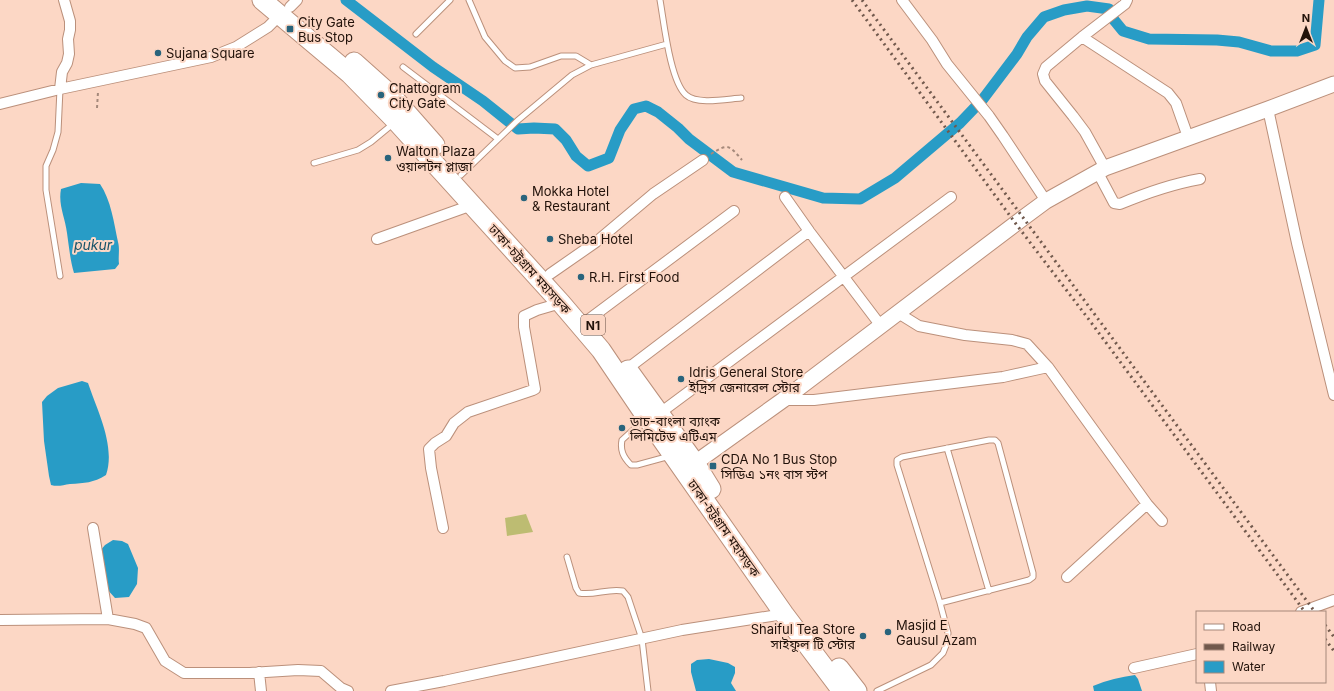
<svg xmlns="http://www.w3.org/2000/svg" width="1334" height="691" font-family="Inter,'Noto Sans Bengali',sans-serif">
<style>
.green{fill:#bdbc72}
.water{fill:#289cc6}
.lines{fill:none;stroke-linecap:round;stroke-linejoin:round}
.canal{stroke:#289cc6;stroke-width:11}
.lane-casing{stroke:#bb907b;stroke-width:7}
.street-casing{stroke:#bb907b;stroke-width:12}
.secondary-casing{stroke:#bb907b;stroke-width:17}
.highway-casing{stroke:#bb907b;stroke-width:21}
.path{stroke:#a5897b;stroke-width:2;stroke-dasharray:3 3;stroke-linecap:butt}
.lane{stroke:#fff;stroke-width:5}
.street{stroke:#fff;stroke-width:10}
.secondary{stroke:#fff;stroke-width:15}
.highway{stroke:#fff;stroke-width:19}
.rail{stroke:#71594d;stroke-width:3;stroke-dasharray:2 4;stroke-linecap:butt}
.poi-dot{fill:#29647c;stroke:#fcd7c5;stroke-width:1.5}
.labels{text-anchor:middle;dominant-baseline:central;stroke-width:4;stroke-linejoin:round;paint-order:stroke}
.shield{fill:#fcd7c5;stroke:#634d42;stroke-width:1}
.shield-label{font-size:12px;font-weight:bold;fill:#22120a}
.poi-label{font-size:13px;fill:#22120a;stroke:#fcd7c5;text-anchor:start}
.street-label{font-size:13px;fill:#22120a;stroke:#fcd7c5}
.water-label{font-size:14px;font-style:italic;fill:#175369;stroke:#fcd7c5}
</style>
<rect width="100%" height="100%" fill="#fcd7c5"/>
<path class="green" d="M 526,514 L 533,532 L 507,536 L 505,518 Z"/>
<path class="water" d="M 81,183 L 100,184 C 111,200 114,223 118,242 C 120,249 118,257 119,264 L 115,269 L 74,273 C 70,260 69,246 67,233 C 65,217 58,205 61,189 Z
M 82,381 L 88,383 C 97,410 116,446 106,475 C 93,483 85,483 70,484 C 63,485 58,487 51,485 L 49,476 L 44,441 L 42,402 L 47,396 L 58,388 Z
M 113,540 L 122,541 L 128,544 L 138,568 L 137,584 L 129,597 L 115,598 L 106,588 L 100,551 L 105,545 Z
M 709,659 L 728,663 L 735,667 L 735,673 L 731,683 L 736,691 L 696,691 L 691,672 L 691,664 L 697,660 Z
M 1135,675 L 1138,679 L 1142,691 L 1094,691 L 1093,686 C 1107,680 1121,677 1135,675 Z"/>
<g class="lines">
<path class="canal" d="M 346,0 L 433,67 L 483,101 L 518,129 L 534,128 L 555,129 L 566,140 L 576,156 L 588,166 L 609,158 L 620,130 L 634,109 L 646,106 L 658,112 L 678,128 L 689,139 L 733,172 L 823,198 L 860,199 L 895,178 L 960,123 L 983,99 L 1017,54 L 1027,37 L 1044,17 L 1064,10 L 1087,6 L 1109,9 L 1114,20 L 1123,31 L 1149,39 L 1217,40 L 1239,42 L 1271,51 L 1297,51 L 1315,45 L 1319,0"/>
<defs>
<path id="lane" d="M 469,0 L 485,37 L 505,61 L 515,68 L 530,67 L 561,56 L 576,56 L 591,65 L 667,44
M 660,0 C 664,22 670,81 686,95 C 697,105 727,99 741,98
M 416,34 L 450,0
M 403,67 L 498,139
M 60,89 L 58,132 L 53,150 L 46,166 L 46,190 L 60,276
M 314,163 L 358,150 L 371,142 L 394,123
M 461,175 L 517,121 L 572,75 L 591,65
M 644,420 L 622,440 C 620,450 623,457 631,465 L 637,465 L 670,456
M 947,448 L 989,591
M 567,557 L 576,588 L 579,593 C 594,596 608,588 623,591 L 628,597 L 642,639 L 648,691
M 877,691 L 931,665 L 943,653 L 947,643 L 948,633 L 940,603 L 897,465 L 897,460 L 902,457 L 989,440 L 995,440 L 998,443 L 1033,573 L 1033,577 L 1029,580 L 940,603"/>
<path id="street" d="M 902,0 L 932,40 L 947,64 L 989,116 L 1003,136 L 1046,201
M 290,7 L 297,0
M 1082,37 L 1168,93 L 1176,103 L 1188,137
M 60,89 L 62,72 L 67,63 L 69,54 L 68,39 L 70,30 L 70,21 L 64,0
M 0,104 L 60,89 L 211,57 L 236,47 L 268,27 L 280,15
M 1268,109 L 1297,243 L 1334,395
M 1105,168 L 1085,132 L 1073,116 L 1045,81 L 1043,74 L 1046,67 L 1082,37 L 1125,4 L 1127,0
M 1097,171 L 1114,203 L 1120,204 C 1146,193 1172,184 1200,179
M 785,197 L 809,231 L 881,326
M 377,239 L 472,205
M 550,274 L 596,242 L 653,194 L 703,160
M 898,313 L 919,326 L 965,335 L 1012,340 L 1027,344 L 1048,367 L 1147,504 L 1162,521
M 588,320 L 734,211
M 627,369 L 809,231
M 783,400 L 814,400 L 1003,377 L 1048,367
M 660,413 L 951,197
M 93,528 L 108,619
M 443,528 L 431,468 L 429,449 L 435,443 L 446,436 L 454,423 L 468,412 L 533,390 L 535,389 L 524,327 L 524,316 L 537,310 L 561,303
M 1067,577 L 1147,504
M 1301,612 L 1334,600
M 0,620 L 108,619 L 135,624 L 146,628 L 165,661 L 184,673 L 250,673 L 298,670 L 321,671 L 341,688 L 348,691
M 1134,668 L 1197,654
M 259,672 L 261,691
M 1210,682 L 1211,691
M 391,691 L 444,681 L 682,630 L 784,614"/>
<path id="secondary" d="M 695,463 L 783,400 L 1023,218 L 1046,201 L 1105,168 L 1268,109 L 1334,84"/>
<path id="highway" d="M 262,0 L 350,74 L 396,121 L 561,303 L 601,350 L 647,418 L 784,614 L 842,691
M 354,62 L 391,95 L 435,145
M 628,370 L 695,463 L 711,489
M 839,668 L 857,691"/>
</defs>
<use href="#lane" class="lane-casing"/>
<use href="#street" class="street-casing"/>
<use href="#secondary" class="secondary-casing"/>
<use href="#highway" class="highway-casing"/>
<path class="path" d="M 97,108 L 98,92
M 711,154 C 728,143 729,145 742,160"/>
<use href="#lane" class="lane"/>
<use href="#street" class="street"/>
<use href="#secondary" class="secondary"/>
<use href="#highway" class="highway"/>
<path class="rail" d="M 852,0 L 1016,224 L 1090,321 L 1305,612
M 862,0 L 1315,612
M 1325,625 L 1334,637
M 1325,639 L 1334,651"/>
</g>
<g class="poi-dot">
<rect x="286" y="25" width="8" height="8" rx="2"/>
<circle cx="158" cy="53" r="4"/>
<circle cx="381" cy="95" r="4"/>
<circle cx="388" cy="158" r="4"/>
<circle cx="524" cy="198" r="4"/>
<circle cx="550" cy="239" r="4"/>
<circle cx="581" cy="277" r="4"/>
<circle cx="681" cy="379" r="4"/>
<circle cx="622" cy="428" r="4"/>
<rect x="709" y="462" width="8" height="8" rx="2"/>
<circle cx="888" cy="632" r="4"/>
<circle cx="863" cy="636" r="4"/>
</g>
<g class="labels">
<rect class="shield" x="581" y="315" width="24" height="20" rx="3"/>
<g class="shield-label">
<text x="593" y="325">N1</text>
</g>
<g class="poi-label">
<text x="298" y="22">City Gate<tspan x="298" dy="15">Bus Stop</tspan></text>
<text x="166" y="53">Sujana Square</text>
<text x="389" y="88">Chattogram<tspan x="389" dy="15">City Gate</tspan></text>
<text x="396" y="151">Walton Plaza<tspan x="396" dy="15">ওয়ালটন প্লাজা</tspan></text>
<text x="532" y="191">Mokka Hotel<tspan x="532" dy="15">&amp; Restaurant</tspan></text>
<text x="558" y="239">Sheba Hotel</text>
<text x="589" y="277">R.H. First Food</text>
<text x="689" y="372">Idris General Store<tspan x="689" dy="15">ইদ্রিস জেনারেল স্টোর</tspan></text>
<text x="630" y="421">ডাচ-বাংলা ব্যাংক<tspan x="630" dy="15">লিমিটেড এটিএম</tspan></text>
<text x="721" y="459">CDA No 1 Bus Stop<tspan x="721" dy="15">সিডিএ ১নং বাস স্টপ</tspan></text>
<text x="896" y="625">Masjid E<tspan x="896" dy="15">Gausul Azam</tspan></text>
<text x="855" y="629" text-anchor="end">Shaiful Tea Store<tspan x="855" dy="15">সাইফুল টি স্টোর</tspan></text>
</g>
<g class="street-label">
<text transform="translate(530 269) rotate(48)">ঢাকা-চট্টগ্রাম মহাসড়ক</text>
<text transform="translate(724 528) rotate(55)">ঢাকা-চট্টগ্রাম মহাসড়ক</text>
</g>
<g class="water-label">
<text x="93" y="244">pukur</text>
</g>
</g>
<rect x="1196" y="611" width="130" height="72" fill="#fcd7c5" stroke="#a5887a"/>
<rect x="1204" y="624" width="20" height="6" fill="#ffffff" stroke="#a5887a"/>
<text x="1232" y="631" font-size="12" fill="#22120a">Road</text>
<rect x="1204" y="644" width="20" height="6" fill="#71594d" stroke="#a5887a"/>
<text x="1232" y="651" font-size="12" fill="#22120a">Railway</text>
<rect x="1204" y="661" width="20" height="12" fill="#289cc6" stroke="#a5887a"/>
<text x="1232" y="671" font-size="12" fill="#22120a">Water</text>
<g transform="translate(1306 28)" stroke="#fcd7c5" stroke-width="3" paint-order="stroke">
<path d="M0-3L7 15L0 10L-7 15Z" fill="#22120a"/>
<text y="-6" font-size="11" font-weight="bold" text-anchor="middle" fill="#22120a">N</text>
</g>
</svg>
